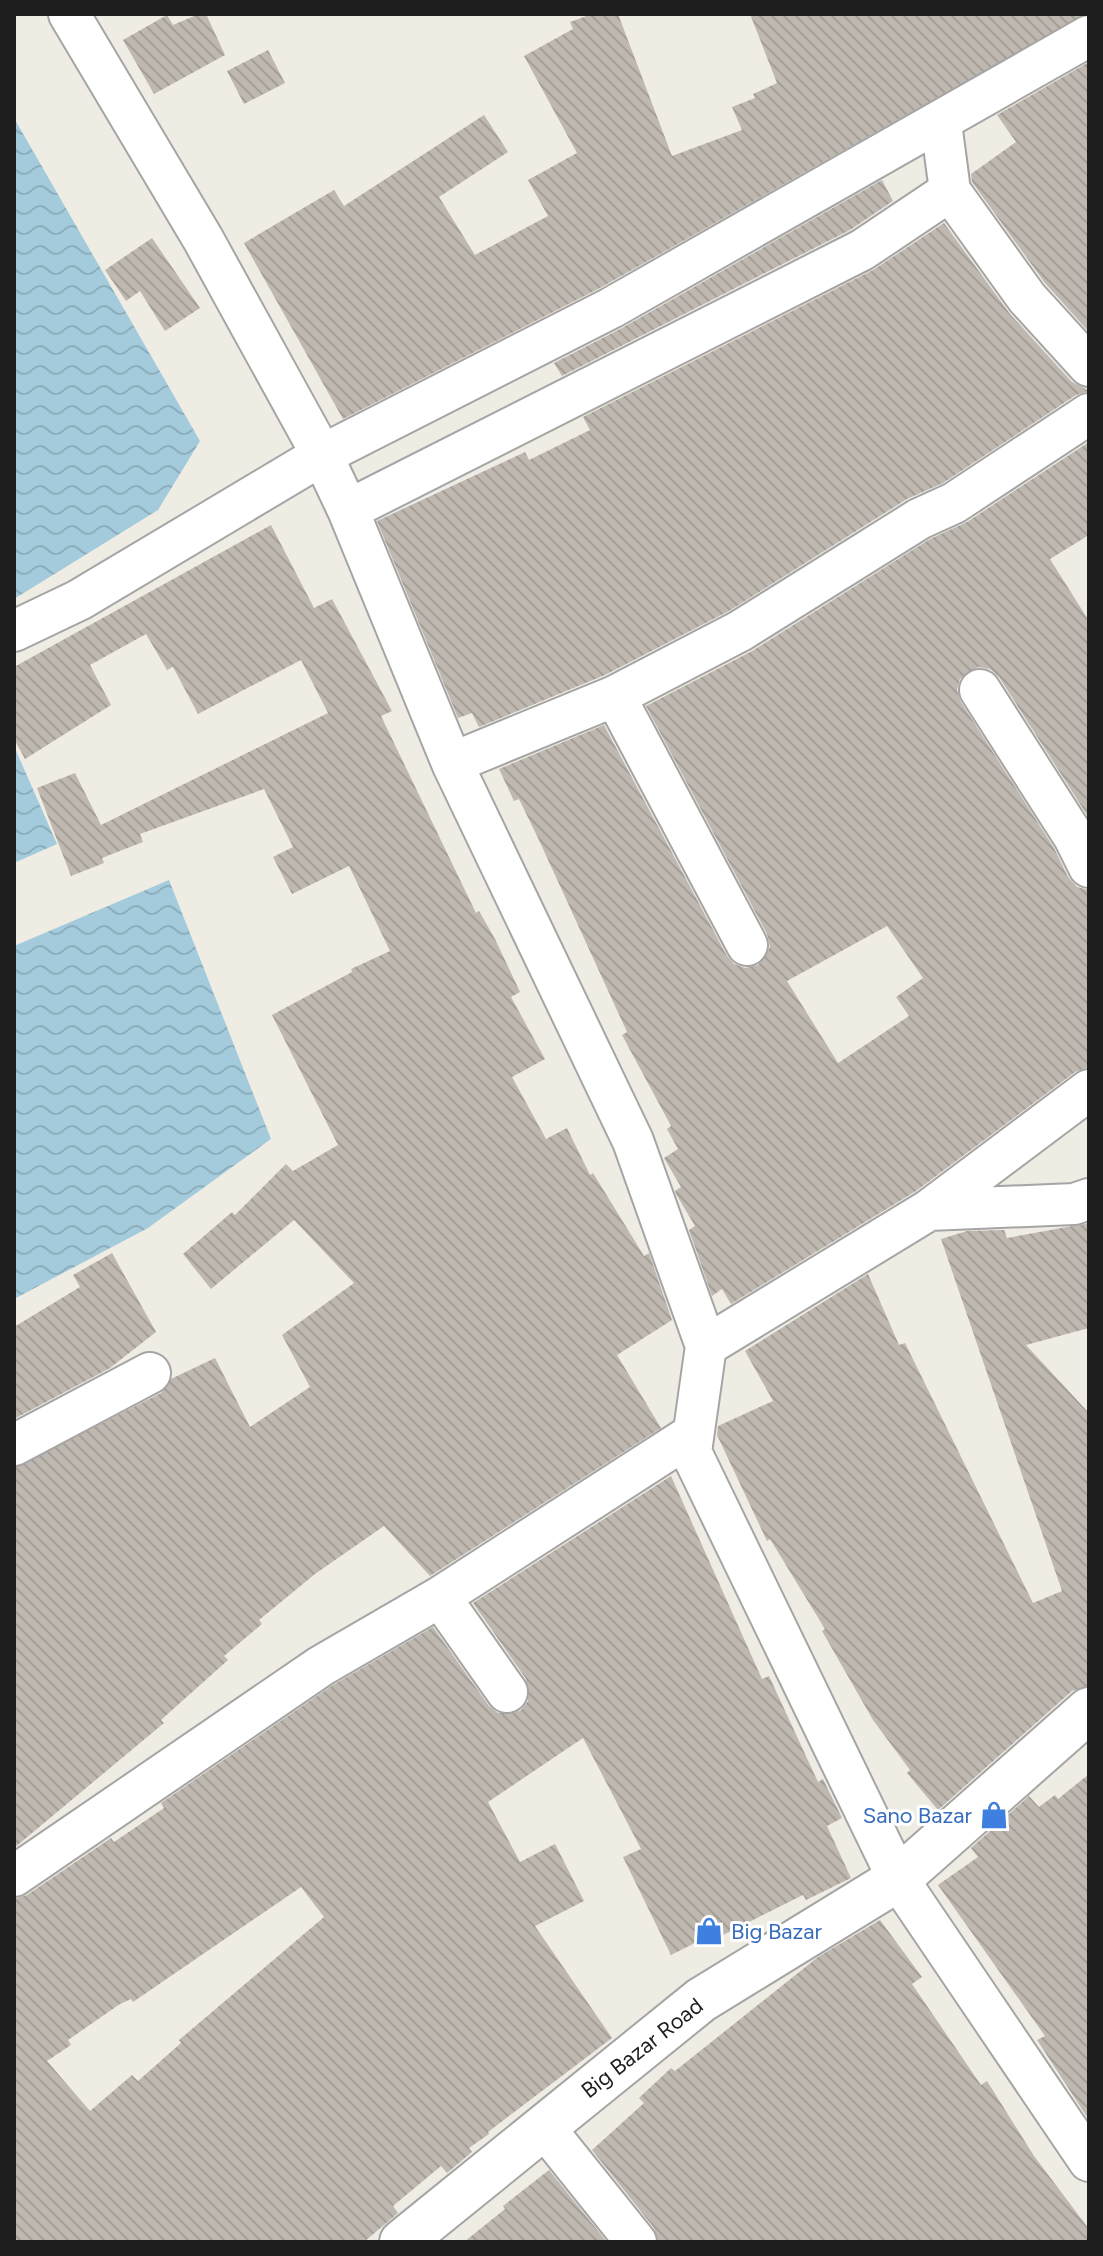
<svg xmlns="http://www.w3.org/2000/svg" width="1103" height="2256" font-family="Figtree,sans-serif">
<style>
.water{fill:url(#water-waves)}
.building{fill:url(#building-back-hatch);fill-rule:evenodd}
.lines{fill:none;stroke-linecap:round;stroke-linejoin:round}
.minor-casing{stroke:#a5a5a5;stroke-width:44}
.tertiary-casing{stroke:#a5a5a5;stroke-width:48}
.minor{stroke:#fff;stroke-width:40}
.tertiary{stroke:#fff;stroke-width:44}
.labels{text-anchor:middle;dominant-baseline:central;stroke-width:6;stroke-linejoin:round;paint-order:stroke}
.shop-label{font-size:22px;fill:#366cbe;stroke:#fff;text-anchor:end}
.street-label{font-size:22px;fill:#1e1e1e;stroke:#fff}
</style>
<defs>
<pattern id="water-waves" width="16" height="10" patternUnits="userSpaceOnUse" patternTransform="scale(2)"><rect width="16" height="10" fill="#a4cbdc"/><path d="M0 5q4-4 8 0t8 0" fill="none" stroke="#8daebc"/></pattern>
<pattern id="building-back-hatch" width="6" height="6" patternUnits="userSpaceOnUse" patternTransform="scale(2)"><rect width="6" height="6" fill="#bfb8b0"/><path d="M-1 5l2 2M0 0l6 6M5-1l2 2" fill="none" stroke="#a49e97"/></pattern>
</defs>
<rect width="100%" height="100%" fill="#efece4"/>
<path class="water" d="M 14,118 L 200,441 L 158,510 L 14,599 Z
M 14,746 L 57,844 L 14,863 Z
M 169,880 L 271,1139 L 148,1228 L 14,1299 L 14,946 Z"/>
<path class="building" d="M 199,14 L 206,14 L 225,55 L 154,94 L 123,40 L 167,15 L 173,25 Z
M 592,14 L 618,14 L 672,156 L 742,130 L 732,107 L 755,98 L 753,94 L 777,83 L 750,14 L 1085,14 L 600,288 L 343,419 L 244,243 L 334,190 L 344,206 L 484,115 L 508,152 L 439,197 L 475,255 L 548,216 L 528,180 L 577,153 L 524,56 L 573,29 L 570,22 Z
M 268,50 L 285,83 L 244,104 L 227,71 Z
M 1089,62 L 1089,332 L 1045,283 L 972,182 L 971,174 L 1016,142 L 997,115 Z
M 882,180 L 893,201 L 850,230 L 562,376 L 554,363 L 622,328 Z
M 944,223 L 1010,314 L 1072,382 L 1089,391 L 1076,395 L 943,483 L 907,499 L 729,611 L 605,675 L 479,727 L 472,713 L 458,718 L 377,521 L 525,452 L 529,460 L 590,430 L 583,417 L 873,270 Z
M 152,238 L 200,308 L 165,331 L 140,291 L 126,301 L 105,270 Z
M 1089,442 L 1089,535 L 1050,559 L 1089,621 L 1089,818 L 999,677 L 990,669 L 978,667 L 960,679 L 957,690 L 961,702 L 1054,848 L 1068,877 L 1077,887 L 1089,890 L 1089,1067 L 1075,1072 L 916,1191 L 731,1304 L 722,1289 L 712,1296 L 689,1230 L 695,1226 L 676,1194 L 675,1191 L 681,1187 L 664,1158 L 678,1149 L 667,1129 L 671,1126 L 622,1035 L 627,1032 L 538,838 L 519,799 L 514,801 L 499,769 L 604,725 L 727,956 L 734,964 L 745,968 L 758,965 L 770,947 L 767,934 L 646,706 L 752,651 L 930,539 L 967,522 ZM 887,926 L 923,978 L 896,997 L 909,1016 L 838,1063 L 787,981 Z
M 271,525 L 314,608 L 332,599 L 392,711 L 381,716 L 476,913 L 479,911 L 495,939 L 520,992 L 511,997 L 545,1059 L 512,1077 L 546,1139 L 567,1128 L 590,1175 L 593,1173 L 644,1256 L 649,1253 L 672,1320 L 617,1355 L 661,1428 L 430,1576 L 384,1526 L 315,1574 L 259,1620 L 262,1624 L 224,1656 L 228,1660 L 161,1720 L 164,1723 L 14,1848 L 14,1468 L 161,1393 L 171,1379 L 215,1358 L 250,1427 L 310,1387 L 282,1335 L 354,1283 L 294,1220 L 211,1289 L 183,1254 L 232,1212 L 235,1215 L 286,1164 L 293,1171 L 338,1145 L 272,1015 L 352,972 L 351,969 L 390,951 L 349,866 L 292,894 L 273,857 L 293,847 L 264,789 L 140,834 L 143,842 L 102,858 L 104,863 L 71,876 L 37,788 L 75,773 L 101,825 L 328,713 L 301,660 L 198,714 L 173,667 L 167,670 L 146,634 L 90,665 L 111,705 L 25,759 L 14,739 L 14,667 Z
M 1089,1223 L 1089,1328 L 1026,1345 L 1089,1413 L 1089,1686 L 1072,1691 L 938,1810 L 907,1773 L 910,1770 L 873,1720 L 822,1631 L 825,1629 L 770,1539 L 767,1541 L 717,1435 L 718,1426 L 773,1401 L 745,1351 L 868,1274 L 899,1345 L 905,1343 L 1033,1603 L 1062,1591 L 941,1239 L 967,1231 L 1004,1230 L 1007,1238 Z
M 112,1253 L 156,1332 L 110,1368 L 14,1419 L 14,1327 L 80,1287 L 73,1275 Z
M 671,1476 L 762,1679 L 769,1676 L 818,1782 L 823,1779 L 842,1818 L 827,1826 L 851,1878 L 806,1900 L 803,1895 L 701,1946 L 699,1941 L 671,1955 L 623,1857 L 641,1849 L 583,1738 L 488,1802 L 520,1862 L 555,1844 L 584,1901 L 535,1926 L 612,2038 L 488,2132 L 489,2134 L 469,2148 L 472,2152 L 447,2173 L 441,2166 L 393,2206 L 398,2213 L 364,2242 L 14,2242 L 14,1899 L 27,1895 L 111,1838 L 114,1842 L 164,1808 L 161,1803 L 333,1685 L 433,1627 L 489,1706 L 498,1713 L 520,1711 L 528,1701 L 526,1679 L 473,1603 ZM 301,1887 L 324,1917 L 179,2040 L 181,2043 L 138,2081 L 132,2075 L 90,2111 L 47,2061 L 71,2045 L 68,2040 L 120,2004 L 131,1999 L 133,2002 Z
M 1089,1774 L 1089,2120 L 1037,2040 L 1045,2036 L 938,1885 L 978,1857 L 971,1848 L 1029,1796 L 1039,1807 L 1055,1795 L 1058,1799 Z
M 880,1920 L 922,1977 L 912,1984 L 981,2085 L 987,2081 L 1034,2156 L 1089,2229 L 1089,2242 L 658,2242 L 654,2228 L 592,2150 L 644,2103 L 639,2098 L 671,2068 L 675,2071 L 818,1957 Z
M 549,2170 L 607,2242 L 464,2242 L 505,2209 L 503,2206 Z"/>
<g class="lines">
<defs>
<path id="minor" d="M 69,14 L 203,239 L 322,455 L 348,510 L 452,763 L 633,1141 L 706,1346 L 691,1452 L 898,1879 L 1089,2161
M 950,191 L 1027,298 L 1089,366
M 348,510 L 862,250 L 950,191 L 941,123
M 14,631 L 79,600 L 322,455 L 611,308 L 1089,36
M 980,690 L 1074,837 L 1089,867
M 615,696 L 747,945
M 452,763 L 615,696 L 740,631 L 919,519 L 954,503 L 1089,414
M 929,1210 L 1074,1204 L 1089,1199
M 706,1346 L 929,1210 L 1089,1090
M 14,1445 L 150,1373
M 440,1597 L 507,1692
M 14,1876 L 321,1666 L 440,1597 L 693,1434
M 543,2126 L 636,2242"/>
<path id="tertiary" d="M 402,2242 L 701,2000 L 898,1879 L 1089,1710"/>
</defs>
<use href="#minor" class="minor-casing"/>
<use href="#tertiary" class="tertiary-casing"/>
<use href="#minor" class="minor"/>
<use href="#tertiary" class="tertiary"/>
</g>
<defs>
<symbol id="shop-bare" viewBox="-9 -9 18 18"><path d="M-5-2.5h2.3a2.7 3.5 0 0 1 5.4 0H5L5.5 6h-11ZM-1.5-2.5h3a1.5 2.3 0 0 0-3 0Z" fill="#3f7fe0" stroke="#fff" stroke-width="2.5" paint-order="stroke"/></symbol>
</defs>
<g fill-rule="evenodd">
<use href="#shop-bare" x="974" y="1795" width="40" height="40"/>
<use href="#shop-bare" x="689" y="1911" width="40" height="40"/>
</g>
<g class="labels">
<g class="shop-label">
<text x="972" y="1815">Sano Bazar</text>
<text x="731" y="1931" text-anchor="start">Big Bazar</text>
</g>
<g class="street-label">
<text transform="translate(642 2048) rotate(-38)">Big Bazar Road</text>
</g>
</g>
<rect width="1103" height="2256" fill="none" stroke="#1e1e1e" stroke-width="32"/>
</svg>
